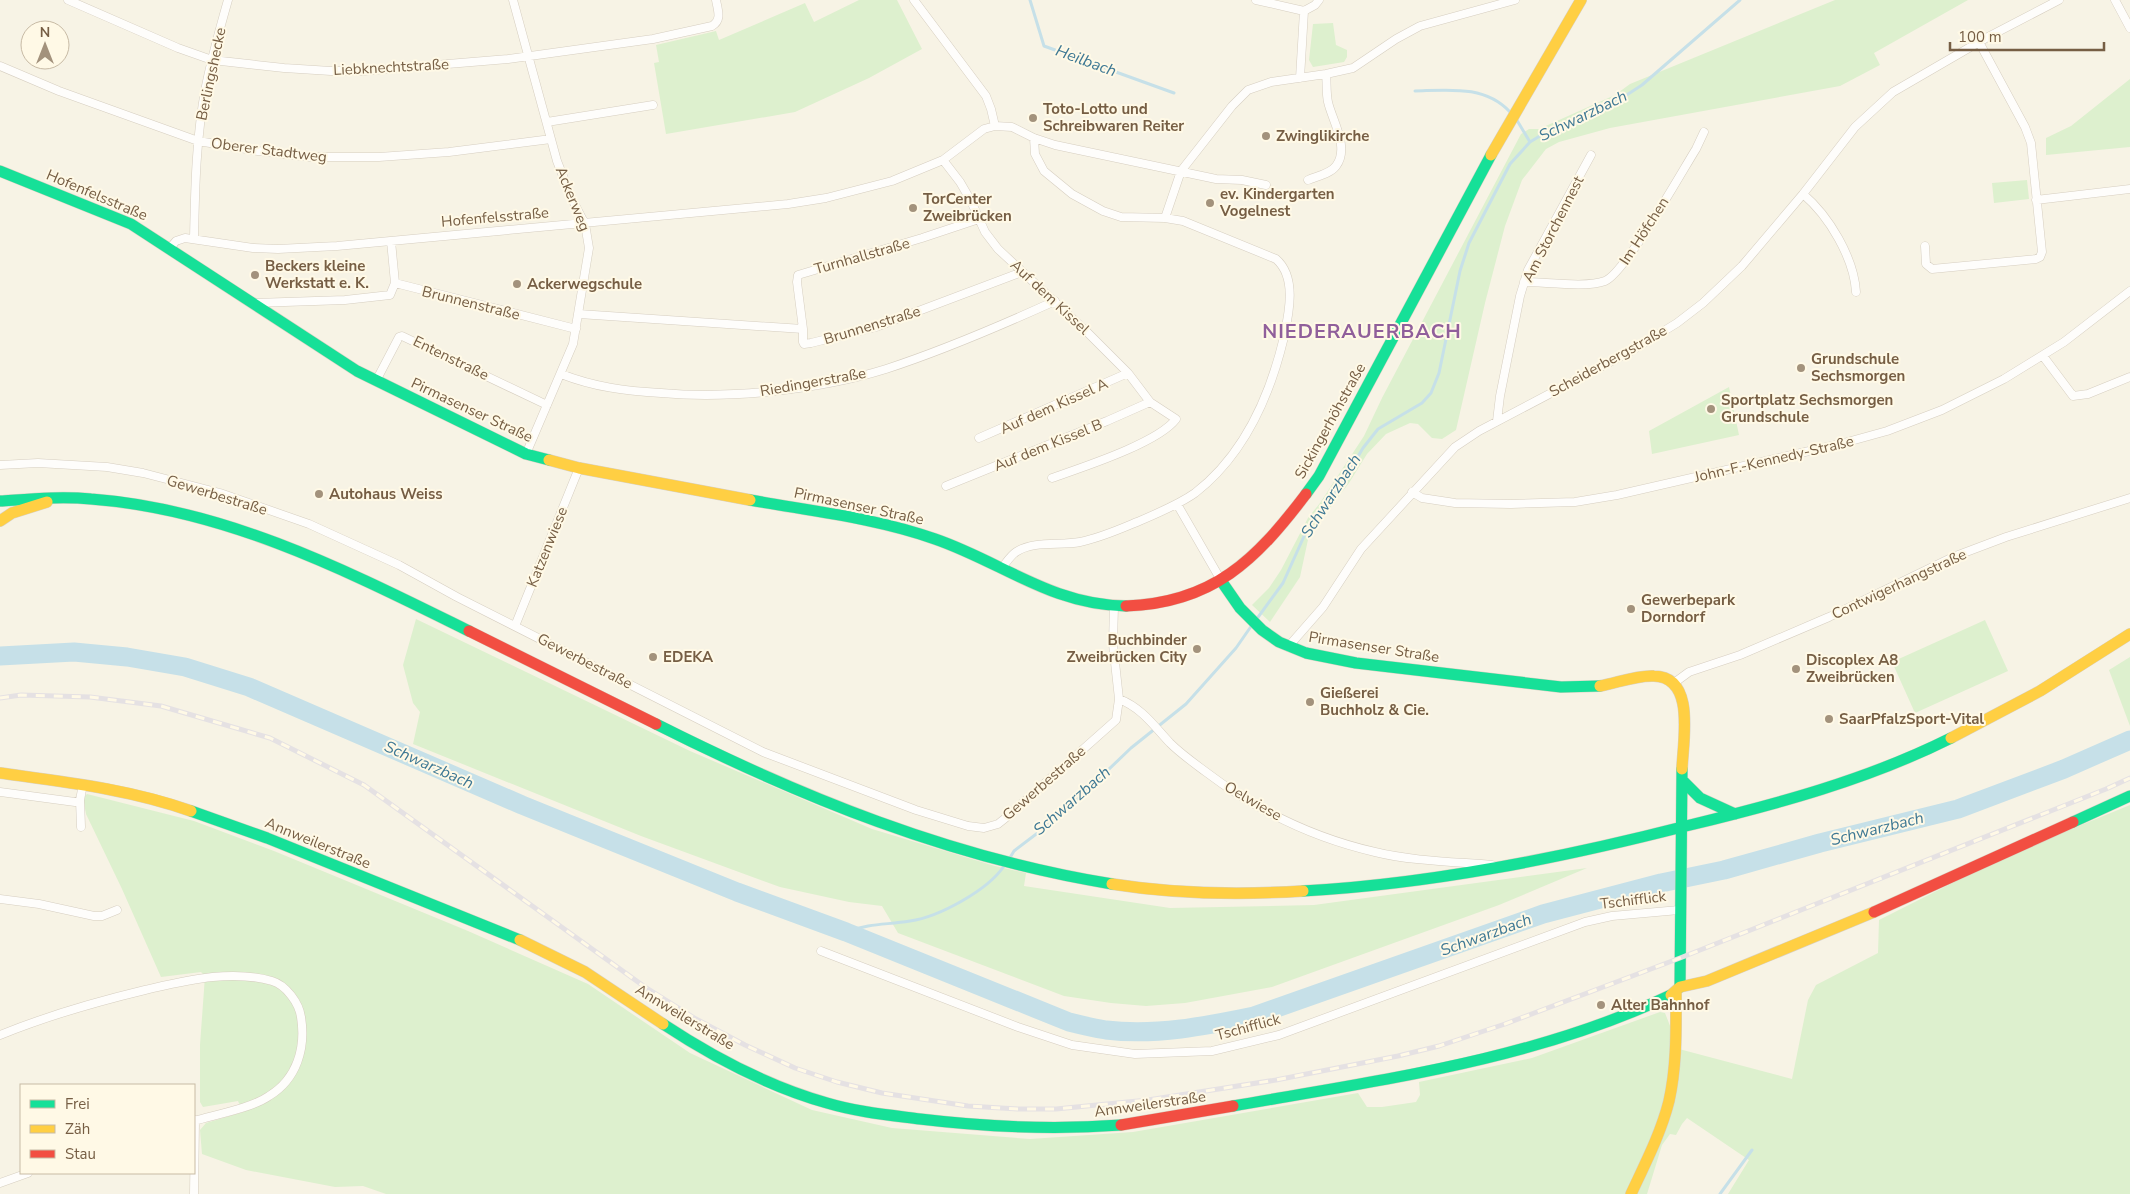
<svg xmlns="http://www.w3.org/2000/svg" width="2130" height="1194" font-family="'Nunito Sans',sans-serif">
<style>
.green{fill:#ddf0ce}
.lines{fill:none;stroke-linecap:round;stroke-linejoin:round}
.stream{stroke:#c6e0e8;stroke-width:3}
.river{stroke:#c6e0e8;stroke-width:19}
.street-casing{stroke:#d6cec0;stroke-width:9}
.fast-casing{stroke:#d8d0c2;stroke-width:12}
.slow-casing{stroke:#d8d0c2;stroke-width:12}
.jam-casing{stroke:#d8d0c2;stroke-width:12}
.street{stroke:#fefdfb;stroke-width:8}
.fast{stroke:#16e098;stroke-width:11}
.slow{stroke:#ffcf43;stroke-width:11}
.jam{stroke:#f24e42;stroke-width:11}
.rail-casing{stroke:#e5e1e3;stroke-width:5}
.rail{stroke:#fff9e6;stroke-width:3;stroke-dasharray:9;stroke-linecap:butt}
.poi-dot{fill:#a3927c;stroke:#fff9e6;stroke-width:2}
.labels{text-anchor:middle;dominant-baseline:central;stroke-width:4;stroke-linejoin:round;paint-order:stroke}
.street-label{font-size:15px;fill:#765e44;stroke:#fff9e6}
.poi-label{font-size:15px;font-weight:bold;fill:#765e44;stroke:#fff9e6;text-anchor:start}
.water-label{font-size:16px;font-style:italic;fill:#3e7894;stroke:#fff9e6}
.district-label{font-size:20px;font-weight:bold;letter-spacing:1px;fill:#905f9b;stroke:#fff9e6}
</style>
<rect width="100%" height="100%" fill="#f7f3e5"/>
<path class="green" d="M 859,0 L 897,0 L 922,49 L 869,78 L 795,112 L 666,134 L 654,63 L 659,62 L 656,45 L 716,31 L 719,40 L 805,3 L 814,22 Z
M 1835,0 L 1968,0 L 1874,53 L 1880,65 L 1840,86 L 1610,128 L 1559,142 L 1546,149 L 1522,180 L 1505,226 L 1485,303 L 1456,430 L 1442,439 L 1432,438 L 1418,424 L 1410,423 L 1386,434 L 1367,454 L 1349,483 L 1309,535 L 1300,577 L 1270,622 L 1252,605 L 1269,588 L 1281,570 L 1308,518 L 1320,503 L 1364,436 L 1382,398 L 1521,134 L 1529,129 L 1539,129 L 1615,95 L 1630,84 Z
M 1333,23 L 1336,45 L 1347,50 L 1347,57 L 1344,62 L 1313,67 L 1309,60 L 1313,24 Z
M 2130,79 L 2130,147 L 2046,155 L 2046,138 L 2071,126 Z
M 2027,180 L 2029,199 L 1994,203 L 1992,183 Z
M 1729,387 L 1739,435 L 1652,454 L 1649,431 Z
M 416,619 L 690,751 L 872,829 L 995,866 L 1026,873 L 1024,886 L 1170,908 L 1314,905 L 1587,868 L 1499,905 L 1272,987 L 1185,1003 L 1146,1006 L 1111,1003 L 1064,996 L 898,933 L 882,906 L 849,902 L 780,887 L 641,836 L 413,744 L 420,712 L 413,703 L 403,665 Z
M 1985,620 L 2008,671 L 1915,713 L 1892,662 Z
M 2130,657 L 2130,726 L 2109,670 Z
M 87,794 L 194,821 L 274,851 L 468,931 L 588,984 L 690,1053 L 812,1110 L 892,1128 L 1030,1139 L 1133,1132 L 1358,1093 L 1367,1107 L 1382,1107 L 1416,1102 L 1420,1095 L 1419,1082 L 1532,1058 L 1660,1012 L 1665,1013 L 1679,1049 L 1792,1079 L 1808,1000 L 1816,985 L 1878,953 L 1879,920 L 2006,856 L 2130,805 L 2130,1194 L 1728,1194 L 1749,1160 L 1687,1118 L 1682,1124 L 1676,1135 L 1670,1134 L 1662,1145 L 1647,1194 L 386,1194 L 363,1186 L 335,1187 L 246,1170 L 202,1154 L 200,1130 L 206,1123 L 243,1112 L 238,1101 L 203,1107 L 200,1102 L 200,1045 L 205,976 L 201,972 L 161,977 L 122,889 L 86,814 L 83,798 Z"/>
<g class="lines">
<path class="stream" d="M 1030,0 L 1044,46 L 1174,93
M 1415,91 C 1449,90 1485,85 1510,112
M 1515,117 L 1530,142
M 1256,620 L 1283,583 L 1310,523 L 1340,487 L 1363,448 L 1378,429 L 1422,403 L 1431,393 L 1439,373 L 1460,271 L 1469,243 L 1510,164 L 1530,142 L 1548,131 L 1622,98 L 1642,85 L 1740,0
M 1008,861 L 1014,851 L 1060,816 L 1131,748 L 1186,704 L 1236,648 L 1252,625
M 846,932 C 871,923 885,925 910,921 C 939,917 988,890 1004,866
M 1720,1194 L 1752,1150"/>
<path class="river" d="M 0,656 L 74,652 L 127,657 L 185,667 L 249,687 L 522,805 L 737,892 L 846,932 L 1069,1022 C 1081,1025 1094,1028 1106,1030 C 1156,1036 1206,1026 1254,1016 L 1543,914 L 1661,883 L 1724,870 L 1820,843 L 1958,809 L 2064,769 L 2130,740"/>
<defs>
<path id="street" d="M 68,0 L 178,48 L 212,60 L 284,68 L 331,71 L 363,71 L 508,59 L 653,39 L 712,26 C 722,20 718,11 716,0
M 513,0 L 557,161 L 572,199 L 585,224 L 589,248 L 573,344 L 526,454
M 914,0 L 986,96 L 991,109 L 995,126
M 1256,0 L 1304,11
M 2115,0 L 2130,28
M 1304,11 L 1315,5 L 1319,0
M 0,66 L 59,91 L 198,141 L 258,151 L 310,157 L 379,157 L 449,152 L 551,139
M 1300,78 L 1304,11
M 547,122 L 653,105
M 943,160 L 960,182 L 971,201 L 985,232 L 998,249 L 1086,331 L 1128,373 L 1150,402 L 1176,419 C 1158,443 1083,467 1052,478
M 1308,180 C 1317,176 1330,174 1336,166 C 1350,148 1332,120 1328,102 C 1326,93 1327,83 1326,74
M 1803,194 C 1829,216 1854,258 1856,292
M 2036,200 L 2130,189
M 1165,218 L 1181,171 L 1232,106 L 1248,90 L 1271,82 L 1326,74 L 1353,68 L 1396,39 L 1420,26 L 1515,0
M 979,219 L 922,238 L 798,275 L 797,282 L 803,329 L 803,342 L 804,344 L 811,343 L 876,327 L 1022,272
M 194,239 C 195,188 196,136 206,86 C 212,57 220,28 228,0
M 1925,246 L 1926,264 L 1932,269 L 2036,259 L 2040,257 L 2042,252 L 2031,143 L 2025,127 L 1979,42
M 170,248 L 176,241 L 185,238 L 253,248 L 278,249 L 337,246 L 788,204 L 826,198 L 892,181 L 943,160 L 984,129 L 995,126 L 1012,127 L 1034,138 L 1055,145 L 1216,179 L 1242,180 L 1266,185
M 1524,282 C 1545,282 1587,288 1605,281 C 1625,273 1681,173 1696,149 L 1704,132
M 395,283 L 576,329
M 255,303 L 345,300 L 390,295 L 395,283 L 391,241
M 579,314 L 803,329
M 2043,356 L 2073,396 L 2088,394 L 2130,377
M 561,374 C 594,387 626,391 661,393 C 730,399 819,390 886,369 C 944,350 1000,326 1055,301
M 376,381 L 399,337 L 402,336 L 547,405
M 1497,421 L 1500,396 L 1520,296 L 1528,270 L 1591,155
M 979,438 L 1128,373
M 0,465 L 38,463 L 107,467 L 143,473 L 220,493 L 309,524 L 399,565 L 457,597 L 763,752 L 916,810 L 968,826 L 984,828 L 998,824 L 1008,816 L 1116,720 L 1119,699 L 1113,644 L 1114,606
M 946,486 L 1107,421 L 1150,402
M 1412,492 L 1422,498 L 1455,503 L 1511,504 L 1575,502 L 1617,495 L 1840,444 L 1887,431 L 1942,410 L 2004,379 L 2064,342 L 2130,291
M 1177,504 L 1222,582
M 1001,569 C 1006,563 1010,556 1016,552 C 1034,540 1060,546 1080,542 C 1100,538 1118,530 1137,522 C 1156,514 1178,505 1195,493 C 1244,455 1270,396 1284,337 C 1289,313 1297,277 1276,259 L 1183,221 L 1165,218 L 1121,217 L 1103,211 L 1072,194 L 1044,171 L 1035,154 L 1034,138
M 515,626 L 579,468
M 1288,647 L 1323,607 L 1361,549 L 1455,447 L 1479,431 L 1631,351 L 1677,323 L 1703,303 L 1742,266 L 1803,194 L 1855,127 L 1893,92 L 1986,38 L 2059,0
M 1674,683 L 1689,672 L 1740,655 L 1829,617 L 1953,557 L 2006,537 L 2130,498
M 1119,699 C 1142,708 1154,726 1170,743 C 1181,754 1194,763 1206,772 C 1256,810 1314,838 1375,852 C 1411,861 1456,862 1492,865
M 0,792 L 75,802 L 80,800 L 83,784
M 80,800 L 81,827
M 0,899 L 39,904 L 94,916 L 102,916 L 117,910
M 821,951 L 1018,1027 L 1072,1045 L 1135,1054 L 1212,1051 L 1279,1035 L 1585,922 L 1612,916 L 1679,910
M 0,1035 C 47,1016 95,1002 145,990 C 185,981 230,969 272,981 C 286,985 299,1003 301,1017 C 306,1048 297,1079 269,1096 C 252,1108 214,1115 194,1121
M 0,1183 L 28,1173
M 194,1194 L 195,1120"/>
<path id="fast" d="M 0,171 L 131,224 L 357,371 L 526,454 L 549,460
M 1306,494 L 1319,476 L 1491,155
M 750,500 C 811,511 876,518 935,539 C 1002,562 1051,605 1126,606
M 0,501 C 30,499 61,496 91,499 C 227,509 349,572 469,631
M 1222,582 L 1240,608 L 1262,630 L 1279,642 L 1306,653 L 1356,663 L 1561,687 L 1600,686
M 656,724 C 801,797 951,858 1112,884
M 1683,781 L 1700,798 L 1735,814
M 191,811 L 267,838 L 520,940
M 2073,822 L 2130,796
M 1303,891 C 1432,884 1561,858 1686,826 C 1777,804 1867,780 1951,738
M 1680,987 L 1682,769
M 663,1024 C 713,1057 770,1087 827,1103 C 857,1112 889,1115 920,1119 C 987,1127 1053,1130 1121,1125
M 1233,1106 C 1381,1080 1534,1060 1671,995"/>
<path id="slow" d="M 1491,155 L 1581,0
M 549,460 L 579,468 L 750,500
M 0,521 L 12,513 L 47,502
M 1600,686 C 1617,683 1636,675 1654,676 C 1696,677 1683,740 1682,769
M 1951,738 L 2040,691 L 2130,634
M 0,773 C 65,782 129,789 191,811
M 1112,884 C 1175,894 1240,895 1303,891
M 520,940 L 585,972 L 663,1024
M 1671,995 L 1680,987 L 1707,981 L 1874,912
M 1631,1194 C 1645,1164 1661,1133 1669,1101 C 1677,1065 1676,1029 1676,993"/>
<path id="jam" d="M 1126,606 C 1213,603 1256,560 1306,494
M 469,631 L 656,724
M 1874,912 L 2073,822
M 1121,1125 L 1233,1106"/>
</defs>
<use href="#street" class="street-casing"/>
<use href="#fast" class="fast-casing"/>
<use href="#slow" class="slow-casing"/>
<use href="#jam" class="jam-casing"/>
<use href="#street" class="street"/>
<use href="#fast" class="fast"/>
<use href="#slow" class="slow"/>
<use href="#jam" class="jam"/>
<defs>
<path id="rail" d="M 0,698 L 21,695 L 90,697 L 161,706 L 270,738 L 364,785 L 645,987 L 696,1019 L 745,1045 L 795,1068 L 837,1082 L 882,1093 L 968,1106 L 1018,1109 L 1056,1109 L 1148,1100 L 1276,1080 L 1398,1056 L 1439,1046 L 1505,1024 L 1680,958 L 2106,789 L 2130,778"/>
</defs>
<use href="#rail" class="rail-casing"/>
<use href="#rail" class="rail"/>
</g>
<g class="poi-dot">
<circle cx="1033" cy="118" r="5"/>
<circle cx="1266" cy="136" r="5"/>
<circle cx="1210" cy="203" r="5"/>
<circle cx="913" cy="208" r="5"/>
<circle cx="255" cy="275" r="5"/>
<circle cx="517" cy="284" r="5"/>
<circle cx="1801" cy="368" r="5"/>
<circle cx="1711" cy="409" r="5"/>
<circle cx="319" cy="494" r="5"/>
<circle cx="1631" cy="609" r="5"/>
<circle cx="1197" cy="649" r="5"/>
<circle cx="653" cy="657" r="5"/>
<circle cx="1796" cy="669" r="5"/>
<circle cx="1310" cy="702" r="5"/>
<circle cx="1829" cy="719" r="5"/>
<circle cx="1601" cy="1005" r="5"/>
</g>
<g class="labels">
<g class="street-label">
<text transform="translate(391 67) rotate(-3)">Liebknechtstraße</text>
<text transform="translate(211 74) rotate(-78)">Berlingshecke</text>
<text transform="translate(269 150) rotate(7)">Oberer Stadtweg</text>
<text transform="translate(97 195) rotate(23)">Hofenfelsstraße</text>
<text transform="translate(573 199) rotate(68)">Ackerweg</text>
<text transform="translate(495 217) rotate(-5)">Hofenfelsstraße</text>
<text transform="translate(1553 229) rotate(-63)">Am Storchennest</text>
<text transform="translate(1644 231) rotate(-57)">Im Höfchen</text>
<text transform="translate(862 256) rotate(-16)">Turnhallstraße</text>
<text transform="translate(1050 297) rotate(43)">Auf dem Kissel</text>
<text transform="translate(471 303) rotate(14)">Brunnenstraße</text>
<text transform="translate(872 325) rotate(-17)">Brunnenstraße</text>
<text transform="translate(451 358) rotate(26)">Entenstraße</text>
<text transform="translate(1608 361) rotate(-29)">Scheiderbergstraße</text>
<text transform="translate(813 382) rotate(-10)">Riedingerstraße</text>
<text transform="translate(1054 406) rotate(-24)">Auf dem Kissel A</text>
<text transform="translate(472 410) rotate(25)">Pirmasenser Straße</text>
<text transform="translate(1330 421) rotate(-61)">Sickingerhöhstraße</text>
<text transform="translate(1048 445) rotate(-22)">Auf dem Kissel B</text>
<text transform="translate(1774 459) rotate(-13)">John-F.-Kennedy-Straße</text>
<text transform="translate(217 495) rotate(17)">Gewerbestraße</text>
<text transform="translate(859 506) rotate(12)">Pirmasenser Straße</text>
<text transform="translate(547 547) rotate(-68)">Katzenwiese</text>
<text transform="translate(1899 584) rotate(-25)">Contwigerhangstraße</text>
<text transform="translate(1374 647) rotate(9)">Pirmasenser Straße</text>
<text transform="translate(585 661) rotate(27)">Gewerbestraße</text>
<text transform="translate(1044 783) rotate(-41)">Gewerbestraße</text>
<text transform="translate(1253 801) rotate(30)">Oelwiese</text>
<text transform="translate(318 843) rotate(22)">Annweilerstraße</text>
<text transform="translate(1633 900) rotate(-7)">Tschifflick</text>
<text transform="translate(685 1017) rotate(31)">Annweilerstraße</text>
<text transform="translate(1248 1027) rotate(-15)">Tschifflick</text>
<text transform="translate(1150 1104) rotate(-8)">Annweilerstraße</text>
</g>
<g class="poi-label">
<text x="1043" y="109">Toto-Lotto und<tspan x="1043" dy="17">Schreibwaren Reiter</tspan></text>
<text x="1276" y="136">Zwinglikirche</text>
<text x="1220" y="194">ev. Kindergarten<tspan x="1220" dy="17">Vogelnest</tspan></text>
<text x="923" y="199">TorCenter<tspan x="923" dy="17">Zweibrücken</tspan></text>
<text x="265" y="266">Beckers kleine<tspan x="265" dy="17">Werkstatt e. K.</tspan></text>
<text x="527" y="284">Ackerwegschule</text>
<text x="1811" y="359">Grundschule<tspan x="1811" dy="17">Sechsmorgen</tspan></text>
<text x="1721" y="400">Sportplatz Sechsmorgen<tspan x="1721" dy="17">Grundschule</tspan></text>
<text x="329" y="494">Autohaus Weiss</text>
<text x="1641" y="600">Gewerbepark<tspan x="1641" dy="17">Dorndorf</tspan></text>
<text x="1187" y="640" text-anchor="end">Buchbinder<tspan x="1187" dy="17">Zweibrücken City</tspan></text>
<text x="663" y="657">EDEKA</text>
<text x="1806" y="660">Discoplex A8<tspan x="1806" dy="17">Zweibrücken</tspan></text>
<text x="1320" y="693">Gießerei<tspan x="1320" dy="17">Buchholz &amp; Cie.</tspan></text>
<text x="1839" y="719">SaarPfalzSport-Vital</text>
<text x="1611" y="1005">Alter Bahnhof</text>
</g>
<g class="water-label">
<text transform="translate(1086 61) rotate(20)">Heilbach</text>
<text transform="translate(1583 116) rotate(-26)">Schwarzbach</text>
<text transform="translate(1331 496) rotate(-57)">Schwarzbach</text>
<text transform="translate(429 765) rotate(24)">Schwarzbach</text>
<text transform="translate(1072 801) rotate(-41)">Schwarzbach</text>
<text transform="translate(1877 829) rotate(-14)">Schwarzbach</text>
<text transform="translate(1486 935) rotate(-20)">Schwarzbach</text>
</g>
<g class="district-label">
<text x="1362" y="331">NIEDERAUERBACH</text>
</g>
</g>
<rect x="20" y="1084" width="175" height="90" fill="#fff9e6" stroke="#c8bba5"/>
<rect x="30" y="1100" width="25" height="8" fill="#16e098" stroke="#c8bba5"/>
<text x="65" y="1109" font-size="15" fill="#765e44">Frei</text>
<rect x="30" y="1125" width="25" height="8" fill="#ffcf43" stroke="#c8bba5"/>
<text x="65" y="1134" font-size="15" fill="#765e44">Zäh</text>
<rect x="30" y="1150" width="25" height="8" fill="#f24e42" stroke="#c8bba5"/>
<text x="65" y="1159" font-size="15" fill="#765e44">Stau</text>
<g transform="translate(45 45)"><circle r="24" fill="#fff9e6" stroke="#c8bba5"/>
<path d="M0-4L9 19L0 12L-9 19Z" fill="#a3927c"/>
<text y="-8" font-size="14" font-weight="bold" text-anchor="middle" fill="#765e44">N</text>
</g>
<path d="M1950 42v8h154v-8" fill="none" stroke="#765e44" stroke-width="2.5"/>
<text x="1958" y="42" font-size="15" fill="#765e44" stroke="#fff9e6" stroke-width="4" paint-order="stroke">100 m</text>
</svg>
